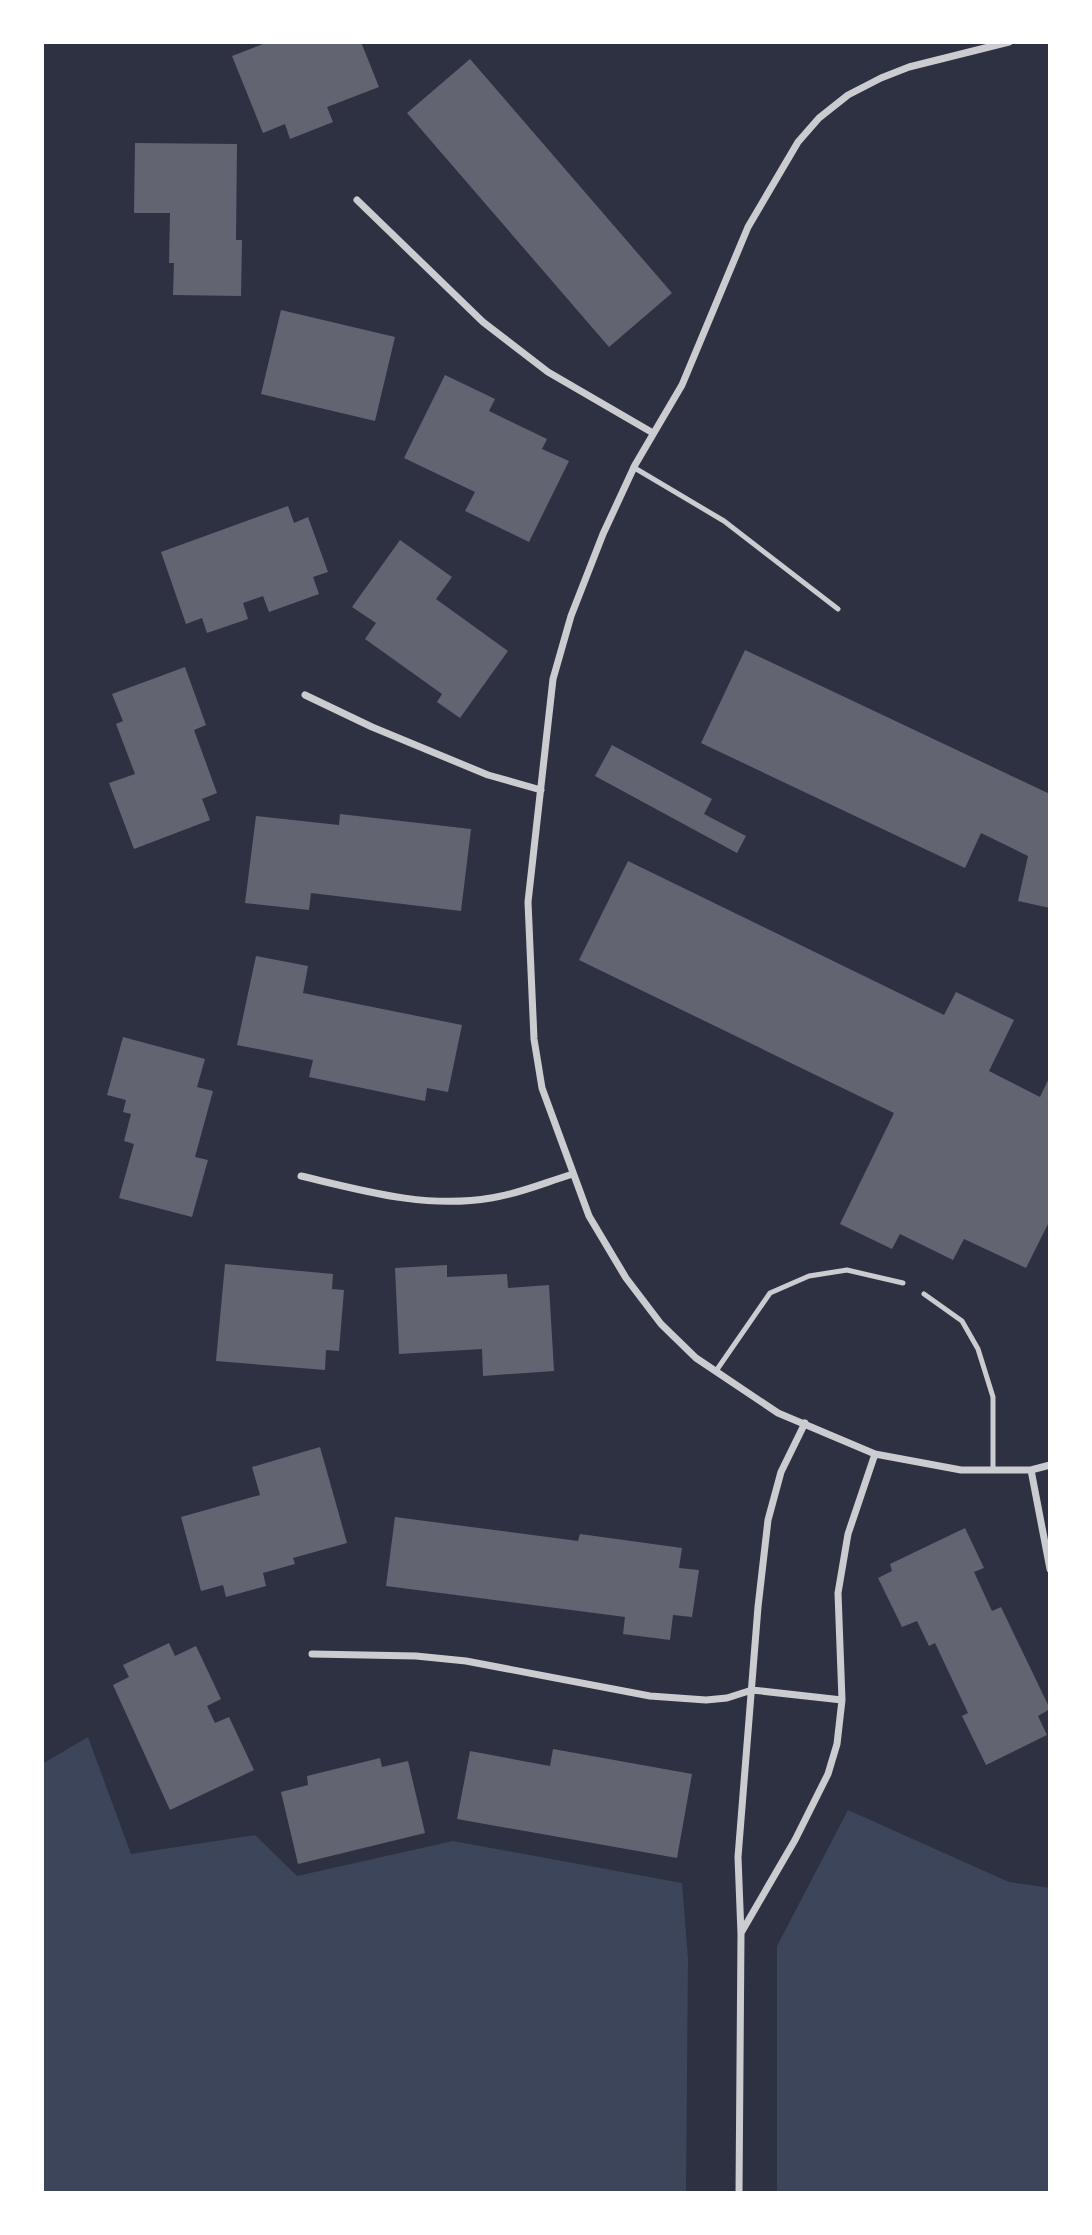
<svg xmlns="http://www.w3.org/2000/svg" width="1092" height="2235" font-family="Roboto,sans-serif">
<style>
.green{fill:#3c4559}
.building{fill:#626471}
.lines{fill:none;stroke-linecap:round;stroke-linejoin:round}
.service{stroke:#caccd0;stroke-width:5}
.minor{stroke:#caccd0;stroke-width:7}
</style>
<rect width="100%" height="100%" fill="#2d3142"/>
<path class="green" d="M 88,1737 L 131,1854 L 255,1835 L 297,1876 L 453,1841 L 682,1883 L 688,1959 L 686,2193 L 42,2193 L 42,1764 Z
M 848,1810 L 1009,1882 L 1050,1888 L 1050,2193 L 777,2193 L 777,1946 Z"/>
<path class="building" d="M 268,42 L 361,42 L 379,87 L 327,107 L 333,122 L 290,139 L 285,124 L 263,133 L 232,56 Z
M 470,59 L 672,293 L 609,347 L 407,113 Z
M 135,143 L 237,144 L 236,240 L 242,240 L 241,296 L 173,295 L 174,263 L 169,263 L 170,213 L 134,213 Z
M 281,310 L 395,337 L 375,421 L 261,394 Z
M 445,375 L 495,399 L 489,411 L 547,439 L 542,449 L 569,461 L 529,542 L 465,511 L 475,492 L 404,458 Z
M 288,506 L 294,523 L 308,517 L 328,572 L 313,577 L 319,594 L 269,612 L 263,596 L 243,603 L 248,619 L 207,633 L 202,618 L 186,624 L 161,552 Z
M 400,540 L 452,577 L 436,599 L 508,651 L 460,718 L 437,702 L 442,694 L 365,639 L 376,623 L 352,607 Z
M 745,650 L 1050,794 L 1050,908 L 1018,901 L 1028,856 L 981,833 L 965,868 L 701,743 Z
M 185,667 L 206,725 L 194,730 L 217,793 L 202,799 L 210,820 L 134,849 L 109,783 L 135,774 L 116,724 L 123,721 L 112,694 Z
M 612,745 L 712,799 L 704,814 L 746,836 L 737,853 L 595,776 Z
M 340,814 L 471,829 L 461,911 L 311,893 L 309,910 L 245,903 L 256,816 L 339,825 Z
M 628,861 L 944,1015 L 956,992 L 1014,1020 L 989,1071 L 1040,1097 L 1050,1076 L 1050,1220 L 1026,1268 L 964,1239 L 953,1260 L 900,1234 L 892,1249 L 840,1224 L 894,1113 L 579,960 Z
M 256,956 L 308,966 L 303,993 L 462,1025 L 448,1092 L 427,1088 L 425,1101 L 309,1077 L 313,1060 L 237,1045 Z
M 123,1037 L 205,1059 L 197,1087 L 213,1091 L 195,1157 L 208,1160 L 192,1217 L 119,1198 L 134,1144 L 124,1141 L 131,1114 L 123,1112 L 126,1100 L 107,1095 Z
M 225,1264 L 333,1274 L 332,1289 L 344,1290 L 339,1351 L 326,1350 L 325,1370 L 216,1361 Z
M 447,1265 L 447,1277 L 507,1274 L 508,1288 L 549,1285 L 554,1371 L 483,1376 L 482,1349 L 399,1354 L 395,1268 Z
M 320,1447 L 347,1543 L 293,1558 L 295,1564 L 263,1573 L 266,1586 L 226,1597 L 223,1585 L 201,1591 L 181,1517 L 260,1495 L 252,1467 Z
M 395,1517 L 578,1541 L 580,1534 L 682,1548 L 679,1568 L 699,1570 L 692,1617 L 673,1615 L 670,1640 L 623,1634 L 625,1617 L 386,1586 Z
M 965,1528 L 984,1568 L 974,1572 L 992,1611 L 1001,1607 L 1050,1709 L 1038,1716 L 1047,1735 L 986,1765 L 962,1716 L 968,1713 L 935,1643 L 929,1646 L 917,1621 L 902,1627 L 878,1578 L 892,1571 L 890,1564 Z
M 169,1643 L 175,1656 L 196,1646 L 221,1699 L 207,1706 L 215,1723 L 229,1717 L 254,1770 L 170,1810 L 113,1685 L 129,1677 L 123,1665 Z
M 553,1749 L 692,1774 L 677,1858 L 457,1819 L 470,1751 L 550,1766 Z
M 380,1758 L 382,1767 L 408,1761 L 425,1833 L 298,1864 L 281,1792 L 308,1785 L 307,1776 Z"/>
<g class="lines">
<path class="service" d="M 633,467 L 724,521 L 838,609
M 924,1294 L 962,1321 L 978,1349 L 993,1397 L 993,1470
M 716,1371 L 770,1293 L 809,1276 L 847,1270 L 903,1283"/>
<path class="minor" d="M 1009,42 L 909,67 L 881,78 L 848,95 L 819,118 L 798,142 L 748,227 L 682,385 L 635,465 L 603,534 L 571,616 L 553,679 L 528,902 L 534,1039 L 542,1088 L 589,1216 L 626,1278 L 661,1324 L 696,1358 L 778,1413 L 875,1454 L 961,1470 L 1031,1470 L 1050,1465
M 357,200 L 483,322 L 548,372 L 653,433
M 305,695 L 372,727 L 488,775 L 541,790
M 301,1176 C 364,1191 426,1209 491,1198 C 519,1194 546,1182 573,1174
M 1031,1470 L 1050,1569
M 312,1654 L 416,1656 L 466,1661 L 650,1696 L 706,1700 L 727,1698 L 752,1690 L 842,1700
M 741,1933 L 795,1840 L 828,1774 L 837,1744 L 842,1700 L 838,1593 L 848,1534 L 875,1454
M 739,2193 L 741,1934 L 738,1857 L 758,1607 L 768,1520 L 781,1472 L 805,1423"/>
</g>
<rect width="1092" height="2235" fill="none" stroke="#ffffff" stroke-width="88"/>
</svg>
